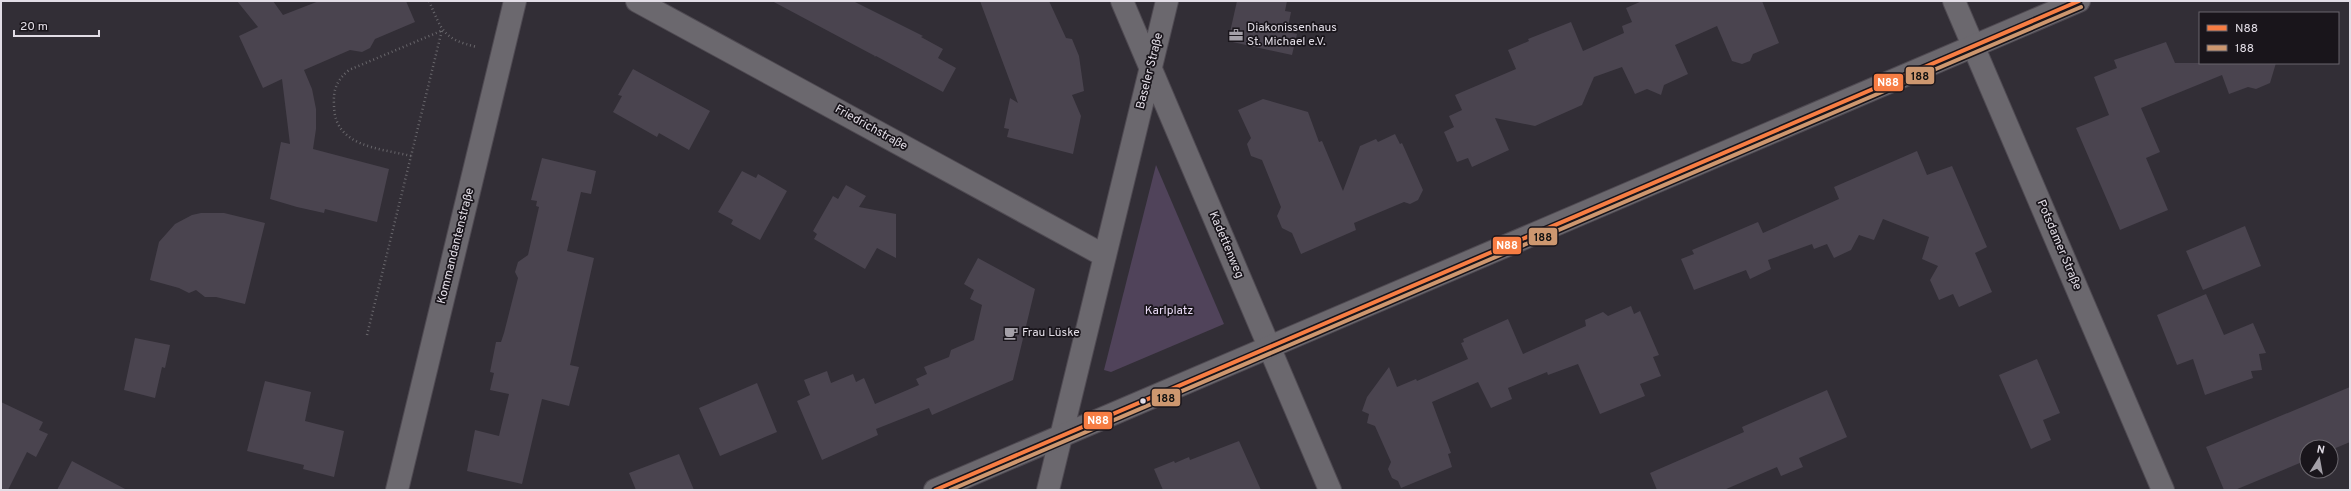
<svg xmlns="http://www.w3.org/2000/svg" width="2351" height="491" font-family="Overpass,sans-serif">
<style>
.green{fill:#50435a}
.building{fill:#4a444f}
.lines{fill:none;stroke-linecap:round;stroke-linejoin:round}
.minor-casing{stroke:#4f4a52;stroke-width:24}
.tertiary-casing{stroke:#4f4a52;stroke-width:24}
.path{stroke:#68666b;stroke-width:2.5;stroke-dasharray:1 3;stroke-linecap:butt}
.minor{stroke:#6b686e;stroke-width:22}
.tertiary{stroke:#6b686e;stroke-width:22}
.bus-1-casing{stroke:#19151b;stroke-width:7}
.bus-2-casing{stroke:#19151b;stroke-width:7}
.bus-1{stroke:#f77d43;stroke-width:4}
.bus-2{stroke:#cd976f;stroke-width:4}
.bus-dot{fill:#e2dde6;stroke:#19151b;stroke-width:1.5}
.labels{text-anchor:middle;dominant-baseline:central;stroke-width:3.5;stroke-linejoin:round;paint-order:stroke}
.poi-label{font-size:12px;fill:#e2dde6;stroke:#19151b;text-anchor:start}
.street-label{font-size:12px;fill:#e2dde6;stroke:#19151b}
.park-label{font-size:12px;fill:#ebdcf7;stroke:#19151b}
.line-badge{stroke:#19151b;stroke-width:1.5}
.badge-label{font-size:11px;text-anchor:middle;font-weight:bold;fill:#fff}
.pale-badge-label{font-size:11px;text-anchor:middle;font-weight:bold;fill:#111}
</style>
<rect width="100%" height="100%" fill="#322e36"/>
<path class="green" d="M 1156,165 L 1224,324 L 1111,372 L 1104,370 Z"/>
<path class="building" d="M 237,1 L 273,1 L 283,15 L 319,1 L 406,1 L 415,22 L 375,39 L 370,48 L 362,52 L 350,50 L 304,70 L 312,89 L 316,109 L 316,129 L 313,149 L 389,169 L 377,222 L 325,209 L 324,213 L 297,207 L 270,199 L 281,142 L 290,144 L 282,79 L 263,88 L 239,36 L 258,27 Z
M 772,1 L 853,1 L 923,36 L 921,37 L 943,49 L 938,58 L 956,68 L 943,92 L 876,56 L 874,57 L 875,56 Z
M 980,1 L 1049,1 L 1066,38 L 1072,39 L 1079,56 L 1084,91 L 1072,95 L 1081,116 L 1073,154 L 1007,137 L 1009,129 L 1004,128 L 1010,98 L 1018,103 Z
M 1237,1 L 1287,1 L 1285,11 L 1291,12 L 1287,32 L 1297,34 L 1292,55 L 1228,41 Z
M 1642,1 L 1762,1 L 1779,43 L 1753,54 L 1750,61 L 1742,64 L 1732,61 L 1717,26 L 1675,45 L 1688,74 L 1664,85 L 1661,95 L 1647,89 L 1635,94 L 1622,67 L 1594,77 L 1582,105 L 1535,126 L 1495,118 L 1509,150 L 1472,167 L 1468,158 L 1457,162 L 1444,132 L 1454,127 L 1449,116 L 1462,110 L 1455,95 L 1516,69 L 1508,50 L 1529,41 L 1528,39 L 1571,22 L 1583,51 L 1624,33 L 1622,26 L 1632,22 L 1626,8 Z
M 2166,42 L 2175,63 L 2276,63 L 2270,83 L 2256,89 L 2248,87 L 2229,94 L 2222,75 L 2141,108 L 2160,152 L 2146,158 L 2168,210 L 2120,230 L 2076,128 L 2109,115 L 2094,77 L 2117,68 L 2114,60 Z
M 633,69 L 710,111 L 689,150 L 659,133 L 657,137 L 613,112 L 622,96 L 618,95 Z
M 1263,99 L 1308,112 L 1319,142 L 1322,141 L 1343,191 L 1360,146 L 1376,139 L 1378,142 L 1395,134 L 1400,144 L 1402,143 L 1423,190 L 1418,200 L 1410,204 L 1404,202 L 1354,223 L 1356,230 L 1301,254 L 1292,233 L 1282,228 L 1277,216 L 1281,207 L 1262,160 L 1251,156 L 1247,144 L 1251,138 L 1238,110 Z
M 1917,151 L 1927,175 L 1952,166 L 1987,247 L 1975,253 L 1992,292 L 1959,307 L 1953,294 L 1939,300 L 1930,280 L 1938,266 L 1922,259 L 1929,237 L 1883,219 L 1874,240 L 1859,235 L 1851,250 L 1834,258 L 1827,244 L 1814,249 L 1812,244 L 1768,260 L 1771,269 L 1750,279 L 1746,270 L 1694,290 L 1681,259 L 1694,254 L 1692,250 L 1758,222 L 1763,233 L 1839,199 L 1834,187 Z
M 542,158 L 596,171 L 591,194 L 581,192 L 567,251 L 594,258 L 570,365 L 579,367 L 569,406 L 542,399 L 522,484 L 467,471 L 475,430 L 499,436 L 509,394 L 490,390 L 494,373 L 490,372 L 496,342 L 501,342 L 504,333 L 518,278 L 515,272 L 518,262 L 528,255 L 539,207 L 536,206 L 537,201 L 531,200 Z
M 742,171 L 756,178 L 758,174 L 787,191 L 760,240 L 731,224 L 733,220 L 718,212 Z
M 846,185 L 866,196 L 859,207 L 896,214 L 896,258 L 877,248 L 865,269 L 814,239 L 817,234 L 813,231 L 833,196 L 838,199 Z
M 201,213 L 224,213 L 265,223 L 245,304 L 216,297 L 205,297 L 196,290 L 189,293 L 179,288 L 150,280 L 159,242 L 175,224 L 192,215 Z
M 2245,226 L 2261,266 L 2203,290 L 2186,251 Z
M 978,258 L 1035,289 L 1013,380 L 932,415 L 929,408 L 876,429 L 878,435 L 822,460 L 797,401 L 810,395 L 804,380 L 827,371 L 831,383 L 853,374 L 856,382 L 864,378 L 875,404 L 919,385 L 916,379 L 927,374 L 924,367 L 949,357 L 951,350 L 974,340 L 982,305 L 970,299 L 974,290 L 964,284 Z
M 2206,294 L 2224,335 L 2253,323 L 2266,353 L 2259,354 L 2262,370 L 2251,371 L 2253,378 L 2205,395 L 2193,359 L 2177,365 L 2157,315 Z
M 1631,306 L 1634,314 L 1640,311 L 1659,355 L 1653,357 L 1661,376 L 1640,384 L 1645,396 L 1600,414 L 1578,364 L 1548,375 L 1547,372 L 1508,388 L 1512,399 L 1491,408 L 1478,382 L 1432,402 L 1451,453 L 1448,454 L 1452,467 L 1401,488 L 1398,481 L 1392,478 L 1388,469 L 1391,462 L 1375,426 L 1367,423 L 1369,414 L 1362,411 L 1367,397 L 1389,367 L 1397,387 L 1416,379 L 1417,381 L 1468,359 L 1461,343 L 1464,342 L 1463,339 L 1508,319 L 1523,354 L 1586,326 L 1585,320 L 1603,312 L 1608,316 Z
M 135,338 L 170,345 L 165,368 L 162,367 L 155,398 L 124,390 Z
M 2037,359 L 2060,413 L 2043,420 L 2051,440 L 2031,449 L 1999,375 Z
M 265,381 L 311,392 L 305,421 L 344,431 L 334,477 L 303,469 L 304,465 L 247,451 Z
M 757,383 L 777,432 L 720,456 L 699,408 Z
M 2350,387 L 2350,442 L 2331,450 L 2331,447 L 2307,447 L 2307,460 L 2235,490 L 2224,490 L 2206,447 Z
M 1827,390 L 1847,437 L 1799,458 L 1803,467 L 1781,476 L 1777,467 L 1724,490 L 1657,490 L 1650,473 L 1744,432 L 1742,427 Z
M 1,402 L 43,422 L 39,430 L 48,434 L 36,457 L 27,452 L 8,490 L 1,490 Z
M 1239,441 L 1261,490 L 1163,490 L 1154,469 L 1174,461 L 1175,463 L 1189,457 L 1190,460 Z
M 679,454 L 694,490 L 636,490 L 629,473 Z
M 72,461 L 127,490 L 57,490 Z"/>
<g class="lines">
<defs>
<path id="minor" d="M 637,1 L 1105,256
M 1122,1 L 1330,490
M 1954,1 L 2163,490
M 397,490 L 515,1
M 1048,490 L 1167,1"/>
<path id="tertiary" d="M 935,490 L 2079,1"/>
</defs>
<use href="#minor" class="minor-casing"/>
<use href="#tertiary" class="tertiary-casing"/>
<path class="path" d="M 429,1 C 442,31 443,39 477,47
M 411,156 C 379,148 334,147 334,105 C 333,89 337,80 349,70 L 441,31
M 367,335 L 442,30"/>
<use href="#minor" class="minor"/>
<use href="#tertiary" class="tertiary"/>
<defs>
<path id="bus-1" d="M 935,490 L 2079,1"/>
<path id="bus-2" d="M 950,490 L 2081,7"/>
</defs>
<use href="#bus-1" class="bus-1-casing"/>
<use href="#bus-2" class="bus-2-casing"/>
<use href="#bus-1" class="bus-1"/>
<use href="#bus-2" class="bus-2"/>
</g>
<defs>
<symbol id="office-bare" viewBox="-9 -9 18 18"><path d="M-6-3h4V-5.5h4V-3h4V5H-6ZM-1-4.5V-3h2v-1.5ZM-6 0V1H6V0Z" fill="#a4a0a8" stroke="#19151b" stroke-width="2.5" paint-order="stroke"/></symbol>
<symbol id="cafe-bare" viewBox="-9 -9 18 18"><path d="M-5.5-4.5H6V0H3Q3 3.5 0 3.5H-2.5Q-5.5 3.5-5.5 0ZM3-3.2v2h1.7v-2ZM-6 4.5H4V6H-6Z" fill="#a4a0a8" stroke="#19151b" stroke-width="2.5" paint-order="stroke"/></symbol>
</defs>
<g fill-rule="evenodd">
<use href="#office-bare" x="1226" y="25" width="20" height="20"/>
<use href="#cafe-bare" x="1001" y="323" width="20" height="20"/>
</g>
<circle class="bus-dot" cx="1143" cy="401" r="3.5"/>
<g class="labels">
<g class="poi-label">
<text x="1247" y="28">Diakonissenhaus<tspan x="1247" dy="14">St. Michael e.V.</tspan></text>
<text x="1022" y="333">Frau Lüske</text>
</g>
<g class="street-label">
<text transform="translate(1150 71) rotate(-76)">Baseler Straße</text>
<text transform="translate(871 128) rotate(29)">Friedrichstraße</text>
<text transform="translate(1226 245) rotate(67)">Kadettenweg</text>
<text transform="translate(2059 245) rotate(67)">Potsdamer Straße</text>
<text transform="translate(456 246) rotate(-76)">Kommandantenstraße</text>
</g>
<g class="park-label">
<text x="1169" y="311">Karlplatz</text>
</g>
</g>
<g class="line-badge">
<rect x="1905" y="66" width="30" height="19" rx="4" fill="#cd976f"/>
<rect x="1873" y="73" width="31" height="19" rx="4" fill="#f77d43"/>
<rect x="1528" y="227" width="30" height="19" rx="4" fill="#cd976f"/>
<rect x="1492" y="236" width="30" height="19" rx="4" fill="#f77d43"/>
<rect x="1151" y="388" width="30" height="19" rx="4" fill="#cd976f"/>
<rect x="1083" y="411" width="30" height="19" rx="4" fill="#f77d43"/>
</g>
<g class="badge-label">
<text x="1888" y="86">N88</text>
<text x="1507" y="249">N88</text>
<text x="1098" y="424">N88</text>
</g>
<g class="pale-badge-label">
<text x="1920" y="80">188</text>
<text x="1543" y="241">188</text>
<text x="1166" y="402">188</text>
</g>
<rect width="2351" height="491" fill="none" stroke="#e2dde6" stroke-width="4"/>
<rect x="2199" y="12" width="140" height="52" fill="#19151b" stroke="#69656c"/>
<rect x="2207" y="25" width="20" height="6" fill="#f77d43" stroke="#69656c"/>
<text x="2235" y="32" font-size="12" fill="#e2dde6">N88</text>
<rect x="2207" y="45" width="20" height="6" fill="#cd976f" stroke="#69656c"/>
<text x="2235" y="52" font-size="12" fill="#e2dde6">188</text>
<g transform="translate(2319 459) rotate(11)"><circle r="19" fill="#19151b" stroke="#69656c"/>
<path d="M0-3L7 15L0 10L-7 15Z" fill="#a4a0a8"/>
<text y="-6" font-size="11" font-weight="bold" text-anchor="middle" fill="#e2dde6">N</text>
</g>
<path d="M14 30v6h85v-6" fill="none" stroke="#e2dde6" stroke-width="2"/>
<text x="20" y="30" font-size="12" fill="#e2dde6" stroke="#19151b" stroke-width="3" paint-order="stroke">20 m</text>
</svg>
